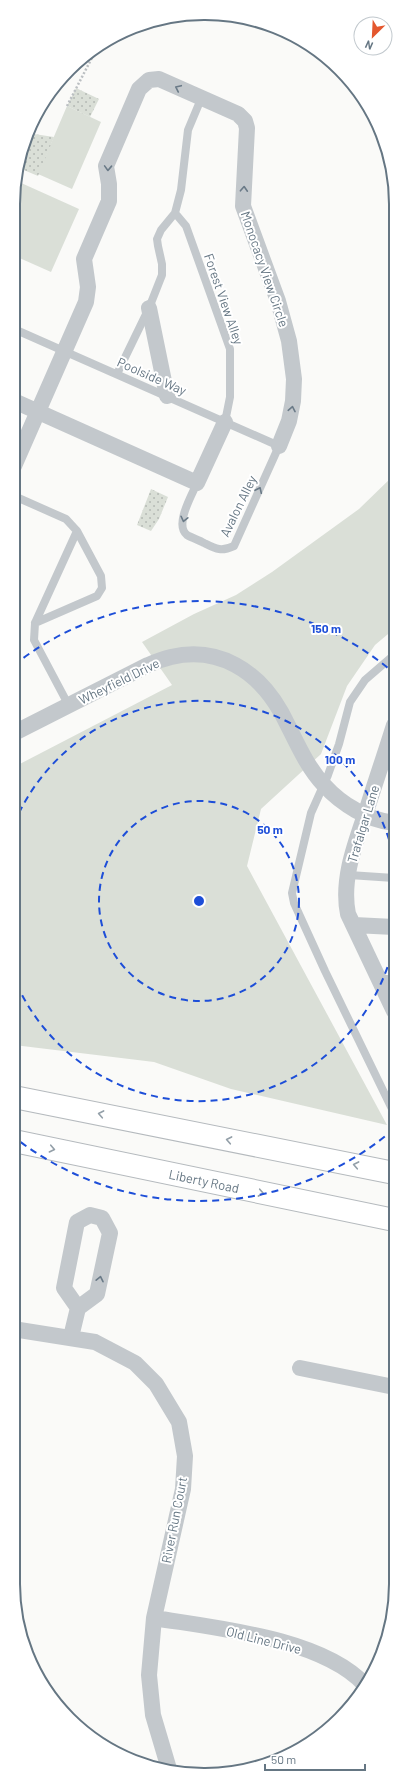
<svg xmlns="http://www.w3.org/2000/svg" width="409" height="1788" font-family="Barlow,sans-serif">
<style>
.grass{fill:#dadfd7}
.park{fill:url(#park-dots)}
.lines{fill:none;stroke-linecap:round;stroke-linejoin:round}
.primary-casing{stroke:#b5babe;stroke-width:24}
.path{stroke:#bbbfc2;stroke-width:2.5;stroke-dasharray:2 2;stroke-linecap:butt}
.service{stroke:#c3c8cc;stroke-width:8}
.minor{stroke:#c3c8cc;stroke-width:16}
.primary{stroke:#fff;stroke-width:22}
.oneway{stroke:#6a7a87}
.oneway2{stroke:#939fa8}
.ring{fill:none;stroke:#1d4ed8;stroke-width:2;stroke-dasharray:7 5}
.labels{text-anchor:middle;dominant-baseline:central;stroke-width:4;stroke-linejoin:round;paint-order:stroke}
.street-label{font-size:13px;fill:#657683;stroke:#fff}
.rim{fill:none;stroke:#657683;stroke-width:2}
.centre{fill:#1d4ed8;stroke:#fff;stroke-width:2}
.ring-label{font-size:12px;text-anchor:middle;font-weight:bold;fill:#1d4ed8;stroke:#fff;stroke-width:4;stroke-linejoin:round;paint-order:stroke}
</style>
<defs>
<pattern id="park-dots" width="8" height="8" patternUnits="userSpaceOnUse"><rect width="8" height="8" fill="#dadfd7"/><path d="M2 2h.1M6 6h.1" fill="none" stroke="#b4b9b4" stroke-width="1.8" stroke-linecap="round"/></pattern>
</defs>
<rect width="100%" height="100%" fill="#fafaf8"/>
<path class="grass" d="M 67,106 L 101,122 L 72,189 L 38,174 Z
M 19,182 L 79,209 L 51,272 L 15,256 L 15,193 Z
M 394,475 L 394,629 L 375,645 L 347,686 L 321,754 L 261,809 L 247,866 L 387,1125 L 231,1089 L 154,1062 L 14,1045 L 14,767 L 172,685 L 142,642 L 194,614 L 236,595 L 272,572 L 359,509 Z"/>
<path class="park" d="M 76,88 L 99,99 L 90,117 L 67,106 Z
M 34,134 L 54,137 L 38,176 L 19,168 Z
M 151,489 L 168,497 L 159,519 L 151,531 L 137,525 Z"/>
<g class="lines">
<defs>
<path id="primary" d="M 14,1097 L 394,1173
M 14,1141 L 394,1220"/>
</defs>
<use href="#primary" class="primary-casing"/>
<path class="path" d="M 67,106 L 97,48"/>
<path class="service" d="M 175,213 L 186,226 L 230,349 L 230,397 L 225,422
M 14,329 L 279,446 L 234,546 C 221,552 216,549 204,543 C 199,540 192,538 187,535 C 174,525 192,495 197,483
M 117,374 L 149,308 L 162,275 L 162,264 L 158,246 L 157,239 L 161,230 L 175,213 L 181,190 L 188,130 L 201,99
M 14,496 L 66,519 L 77,531 L 35,623 L 34,640 L 69,706
M 35,623 L 97,596 L 102,588 L 101,576 L 77,531
M 382,764 L 394,767
M 349,875 L 394,878
M 379,979 L 394,979
M 394,1113 L 325,971 L 294,903 L 292,893 L 311,813 L 328,775 L 339,744 L 350,702 L 365,680 L 394,655"/>
<path class="minor" d="M 149,308 L 167,396
M 14,401 L 197,483 L 225,422
M 14,466 L 86,302 L 88,287 L 84,259 L 109,201 L 109,184 L 106,166 L 139,89 L 149,80 L 159,79 L 238,114 L 245,121 L 247,128 L 243,206 L 278,301 L 289,341 L 294,379 L 293,401 L 289,421 L 279,446
M 14,733 L 148,665 C 155,662 163,659 171,657 C 219,646 258,671 281,712 C 294,736 305,765 324,785 C 342,805 368,820 394,823
M 354,925 L 394,927
M 394,1011 L 348,914 C 341,880 355,844 366,812 C 375,783 385,754 394,725
M 13,1329 L 95,1342 L 135,1363 L 156,1384 L 179,1422 L 185,1456 L 183,1489 L 154,1618 L 149,1675 L 153,1715 L 169,1769
M 71,1337 L 78,1308 L 97,1294 L 110,1233 L 102,1218 L 90,1215 L 77,1222 L 64,1288 L 78,1308
M 300,1368 L 394,1387
M 154,1618 C 215,1628 322,1638 365,1685"/>
<use href="#primary" class="primary"/>
</g>
<defs><path id="oneway-chevron" d="M-2-3.5L2.5 0L-2 3.5" fill="none" stroke-width="1.6" stroke-linecap="round" stroke-linejoin="round"/></defs>
<g class="oneway">
<use href="#oneway-chevron" transform="translate(178 88) rotate(-155)"/>
<use href="#oneway-chevron" transform="translate(108 168) rotate(92)"/>
<use href="#oneway-chevron" transform="translate(244 189) rotate(-87)"/>
<use href="#oneway-chevron" transform="translate(292 409) rotate(-79)"/>
<use href="#oneway-chevron" transform="translate(259 490) rotate(-65)"/>
<use href="#oneway-chevron" transform="translate(184 519) rotate(103)"/>
<use href="#oneway-chevron" transform="translate(100 1279) rotate(-78)"/>
</g>
<g class="oneway2">
<use href="#oneway-chevron" transform="translate(101 1114) rotate(-169)"/>
<use href="#oneway-chevron" transform="translate(229 1140) rotate(-169)"/>
<use href="#oneway-chevron" transform="translate(52 1149) rotate(12)"/>
<use href="#oneway-chevron" transform="translate(356 1165) rotate(-169)"/>
<use href="#oneway-chevron" transform="translate(261 1193) rotate(11)"/>
</g>
<g class="ring">
<circle cx="199" cy="901" r="100"/>
<path d="M394 944A200 200 0 0 1 14 978M14 824A200 200 0 0 1 394 858"/>
<path d="M394 1129A300 300 0 0 1 14 1137M14 665A300 300 0 0 1 394 673"/>
</g>
<g class="labels">
<g class="street-label">
<text transform="translate(265 269) rotate(71)">Monocacy View Circle</text>
<text transform="translate(224 299) rotate(71)">Forest View Alley</text>
<text transform="translate(152 376) rotate(24)">Poolside Way</text>
<text transform="translate(238 506) rotate(-64)">Avalon Alley</text>
<text transform="translate(119 681) rotate(-26)">Wheyfield Drive</text>
<text transform="translate(363 824) rotate(-73)">Trafalgar Lane</text>
<text transform="translate(204 1181) rotate(12)">Liberty Road</text>
<text transform="translate(174 1520) rotate(-79)">River Run Court</text>
<text transform="translate(264 1640) rotate(14)">Old Line Drive</text>
</g>
</g>
<path d="M0 0H409V1788H0ZM204 20H205A184 184 0 0 1 389 204V1584A184 184 0 0 1 205 1768H204A184 184 0 0 1 20 1584V204A184 184 0 0 1 204 20Z" fill="#fff" fill-rule="evenodd"/>
<path class="rim" d="M204 20H205A184 184 0 0 1 389 204V1584A184 184 0 0 1 205 1768H204A184 184 0 0 1 20 1584V204A184 184 0 0 1 204 20Z"/>
<circle cx="199" cy="901" r="6" class="centre"/>
<g class="ring-label">
<text x="326" y="633">150 m</text>
<text x="340" y="764">100 m</text>
<text x="270" y="834">50 m</text>
</g>
<g transform="translate(373 36) rotate(204)"><circle r="19" fill="#ffffff" stroke="#c1c8cd"/>
<path d="M0-3L7 15L0 10L-7 15Z" fill="#e4572e"/>
<text y="-6" font-size="11" font-weight="bold" text-anchor="middle" fill="#657683">N</text>
</g>
<path d="M265 1764v6h100v-6" fill="none" stroke="#657683" stroke-width="2"/>
<text x="271" y="1764" font-size="12" fill="#657683" stroke="#ffffff" stroke-width="3" paint-order="stroke">50 m</text>
</svg>
